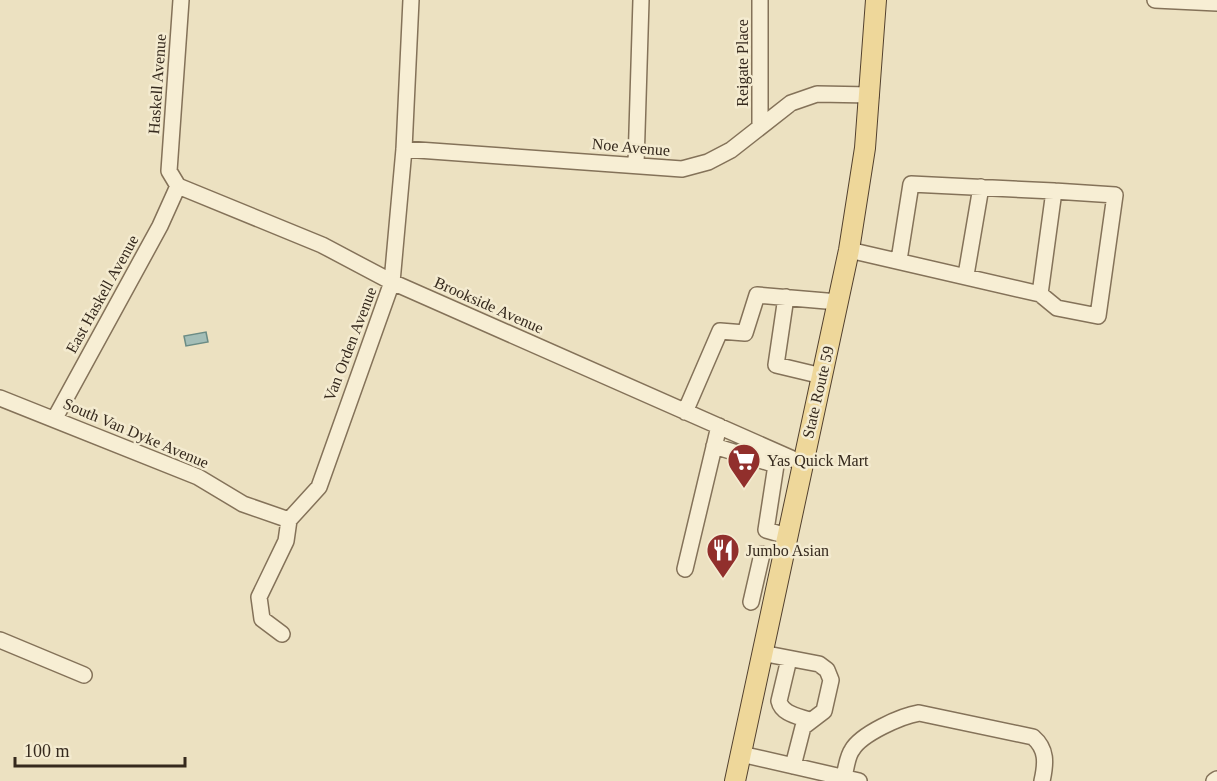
<svg xmlns="http://www.w3.org/2000/svg" width="1217" height="781" font-family="'Times New Roman',serif">
<style>
.water{fill:#a4beb7;stroke:#6b8c85;stroke-width:1.5}
.lines{fill:none;stroke-linecap:round;stroke-linejoin:round}
.minor-casing{stroke:#847259;stroke-width:18}
.major-casing{stroke:#52402e;stroke-width:22}
.minor{stroke:#f7eed4;stroke-width:15}
.major{stroke:#eed79a;stroke-width:20}
.labels{text-anchor:middle;dominant-baseline:central;stroke-width:5;stroke-linejoin:round;paint-order:stroke}
.street-label{font-size:16px;fill:#35291d;stroke:#f4ebd0}
.poi-label{font-size:16px;fill:#35291d;stroke:#f4ebd0;text-anchor:start}
</style>
<rect width="100%" height="100%" fill="#ece1c1"/>
<path class="water" d="M 206,332 L 208,342 L 186,346 L 184,336 Z"/>
<g class="lines">
<defs>
<path id="minor" d="M 181,0 L 169,171 L 178,186 L 322,245 L 392,282 L 802,463
M 1155,0 L 1217,3
M 760,125 L 760,0
M 404,149 L 682,169 L 708,162 L 731,150 L 791,103 L 817,94 L 871,95
M 636,164 L 641,0
M 849,250 L 1040,294 L 1054,191 L 911,184 L 899,260
M 966,275 L 981,187
M 1040,294 L 1057,308 L 1098,316 L 1115,195 L 1054,191
M 786,297 L 776,365 L 822,376
M 0,398 L 198,477 L 243,504 L 289,520
M 685,412 L 720,331 L 745,333 L 757,295 L 838,302
M 55,418 L 160,226 L 178,186
M 714,446 L 776,465 L 779,455
M 776,465 L 766,530 L 787,536
M 685,569 L 719,426
M 751,602 L 762,554
M 282,634 L 262,619 L 259,597 L 286,541 L 289,520 L 319,487 L 392,282 L 404,149 L 411,0
M 0,640 L 84,675
M 762,653 L 819,664 L 827,670 L 831,680 L 824,711 L 803,727 L 793,766
M 789,659 L 779,701 C 782,714 798,716 809,720
M 741,754 L 859,781
M 844,777 C 846,769 847,757 852,750 C 861,734 901,716 919,713 L 1033,737 C 1047,749 1046,763 1042,781
M 1214,781 L 1217,779"/>
<path id="major" d="M 735,781 L 849,250 L 865,148 L 876,0"/>
</defs>
<use href="#minor" class="minor-casing"/>
<use href="#major" class="major-casing"/>
<use href="#minor" class="minor"/>
<use href="#major" class="major"/>
</g>
<defs>
<symbol id="supermarket-pin" viewBox="-11 -11 22 30"><path d="M0 17L-7.5 6A9.5 9.5 0 1 1 7.5 6Z" fill="#912f2c" stroke="#f4ebd0"/><path d="M-6-5.5h2.5l.6 2H6L4.5 2H-2.5L-4.4-4H-6ZM-1.5 3.2a1.3 1.3 0 1 0 .1 0ZM3 3.2a1.3 1.3 0 1 0 .1 0Z" fill="#fff"/></symbol>
<symbol id="restaurant-pin" viewBox="-11 -11 22 30"><path d="M0 17L-7.5 6A9.5 9.5 0 1 1 7.5 6Z" fill="#912f2c" stroke="#f4ebd0"/><path d="M-5-6h1v4h1v-4h1v4h1v-4h1v5L-1.5 .5V6h-2V.5L-5-1ZM5-6V6H3V1.5H1.5Q1.5-4 5-6Z" fill="#fff"/></symbol>
</defs>
<g fill-rule="evenodd">
<use href="#supermarket-pin" x="725" y="441" width="38" height="52"/>
<use href="#restaurant-pin" x="704" y="531" width="38" height="52"/>
</g>
<g class="labels">
<g class="street-label">
<text transform="translate(742 63) rotate(-90)">Reigate Place</text>
<text transform="translate(157 84) rotate(-86)">Haskell Avenue</text>
<text transform="translate(631 147) rotate(5)">Noe Avenue</text>
<text transform="translate(102 294) rotate(-61)">East Haskell Avenue</text>
<text transform="translate(489 305) rotate(24)">Brookside Avenue</text>
<text transform="translate(350 344) rotate(-69)">Van Orden Avenue</text>
<text transform="translate(818 392) rotate(-77)">State Route 59</text>
<text transform="translate(136 433) rotate(23)">South Van Dyke Avenue</text>
</g>
<g class="poi-label">
<text x="767" y="460">Yas Quick Mart</text>
<text x="746" y="550">Jumbo Asian</text>
</g>
</g>
<path d="M15 757v9h170v-9" fill="none" stroke="#35291d" stroke-width="3"/>
<text x="24" y="757" font-size="18" fill="#35291d" stroke="#f4ebd0" stroke-width="4.5" paint-order="stroke">100 m</text>
</svg>
